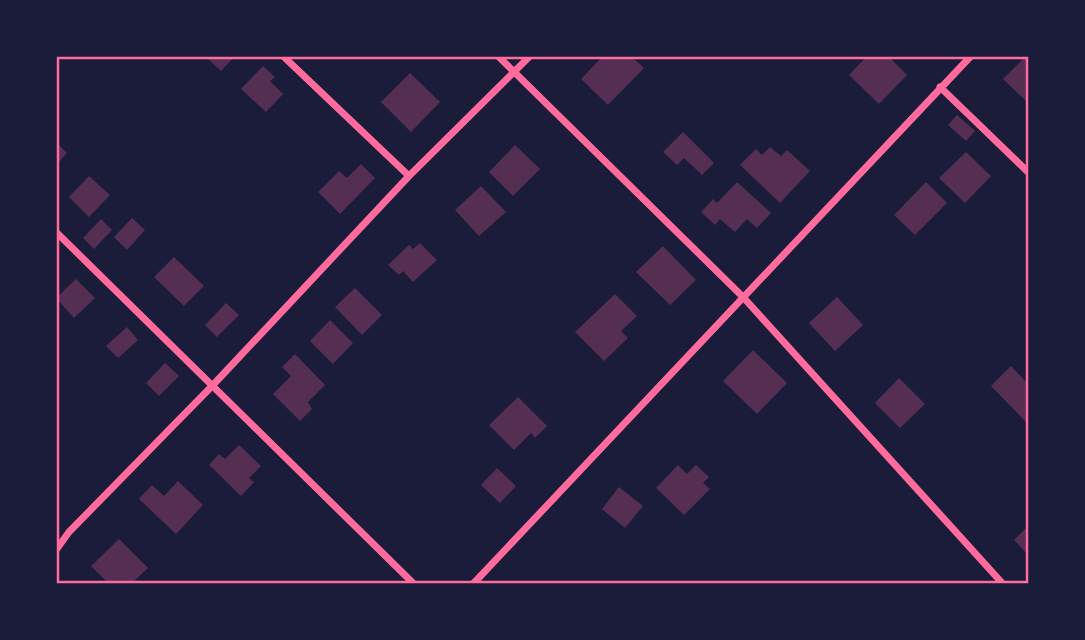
<svg xmlns="http://www.w3.org/2000/svg" width="1085" height="640" font-family="Raleway,sans-serif">
<style>
.building{fill:#542f53}
.lines{fill:none;stroke-linecap:round;stroke-linejoin:round}
.minor{stroke:#ff6b9d;stroke-width:7}
.neatline{fill:none;stroke:#ff6b9d;stroke-width:2.5}
</style>
<rect width="100%" height="100%" fill="#1b1b3a"/>
<path class="building" d="M 205,56 L 235,56 L 221,71 Z
M 603,56 L 631,56 L 644,68 L 608,105 L 581,79 Z
M 867,56 L 888,56 L 907,75 L 879,104 L 849,75 Z
M 1026,56 L 1029,56 L 1029,104 L 1003,79 Z
M 263,66 L 275,77 L 270,81 L 283,94 L 266,112 L 241,89 Z
M 410,73 L 440,102 L 411,132 L 381,102 Z
M 957,115 L 975,131 L 966,141 L 948,125 Z
M 683,132 L 714,163 L 702,175 L 684,158 L 677,165 L 663,152 Z
M 56,142 L 67,153 L 56,165 Z
M 515,145 L 540,169 L 513,196 L 489,172 Z
M 770,147 L 781,156 L 787,150 L 810,171 L 780,203 L 740,165 L 756,149 L 762,155 Z
M 966,152 L 991,176 L 965,203 L 939,178 Z
M 361,164 L 375,178 L 340,214 L 318,192 L 339,171 L 347,178 Z
M 89,176 L 110,195 L 89,217 L 69,197 Z
M 737,182 L 771,213 L 757,228 L 747,219 L 735,232 L 720,219 L 715,225 L 701,212 L 713,199 L 717,203 Z
M 926,182 L 947,203 L 915,235 L 894,215 Z
M 481,186 L 506,212 L 479,236 L 455,210 Z
M 132,218 L 145,230 L 127,250 L 114,237 Z
M 101,219 L 112,230 L 94,249 L 83,238 Z
M 420,243 L 437,260 L 413,282 L 403,271 L 399,275 L 388,265 L 409,245 L 413,249 Z
M 663,246 L 696,280 L 670,305 L 636,272 Z
M 174,257 L 204,286 L 184,306 L 154,277 Z
M 76,279 L 95,298 L 74,318 L 56,298 Z
M 355,288 L 382,315 L 362,335 L 335,307 Z
M 615,294 L 637,316 L 621,331 L 628,338 L 604,361 L 575,332 Z
M 837,297 L 863,325 L 835,351 L 809,323 Z
M 226,303 L 239,315 L 217,337 L 205,325 Z
M 330,320 L 353,343 L 333,364 L 310,341 Z
M 127,327 L 138,340 L 118,358 L 106,346 Z
M 753,350 L 787,383 L 757,414 L 723,381 Z
M 295,354 L 325,385 L 308,402 L 312,409 L 300,421 L 273,394 L 291,376 L 282,367 Z
M 165,363 L 179,376 L 159,396 L 146,383 Z
M 1011,366 L 1029,385 L 1029,425 L 991,386 Z
M 899,378 L 925,404 L 900,428 L 875,403 Z
M 518,397 L 547,426 L 535,438 L 531,433 L 514,450 L 489,425 Z
M 239,445 L 261,466 L 249,478 L 254,482 L 241,496 L 209,465 L 219,454 L 225,459 Z
M 678,465 L 687,474 L 696,465 L 709,477 L 703,483 L 710,489 L 684,515 L 656,488 Z
M 497,468 L 516,486 L 500,503 L 481,485 Z
M 178,481 L 203,505 L 176,534 L 139,499 L 152,485 L 164,496 Z
M 619,487 L 643,506 L 625,528 L 602,509 Z
M 1029,525 L 1029,556 L 1014,540 Z
M 119,539 L 148,568 L 131,584 L 109,584 L 91,566 Z"/>
<g class="lines">
<path class="minor" d="M 283,56 L 409,176
M 498,56 L 743,297 L 1003,584
M 940,87 L 1029,173
M 56,232 L 414,584
M 56,550 L 69,532 L 213,385 L 409,176 L 530,56
M 473,584 L 971,56"/>
</g>
<rect width="1085" height="640" fill="none" stroke="#1b1b3a" stroke-width="116"/>
<rect x="58" y="58" width="969" height="524" class="neatline"/>
</svg>
